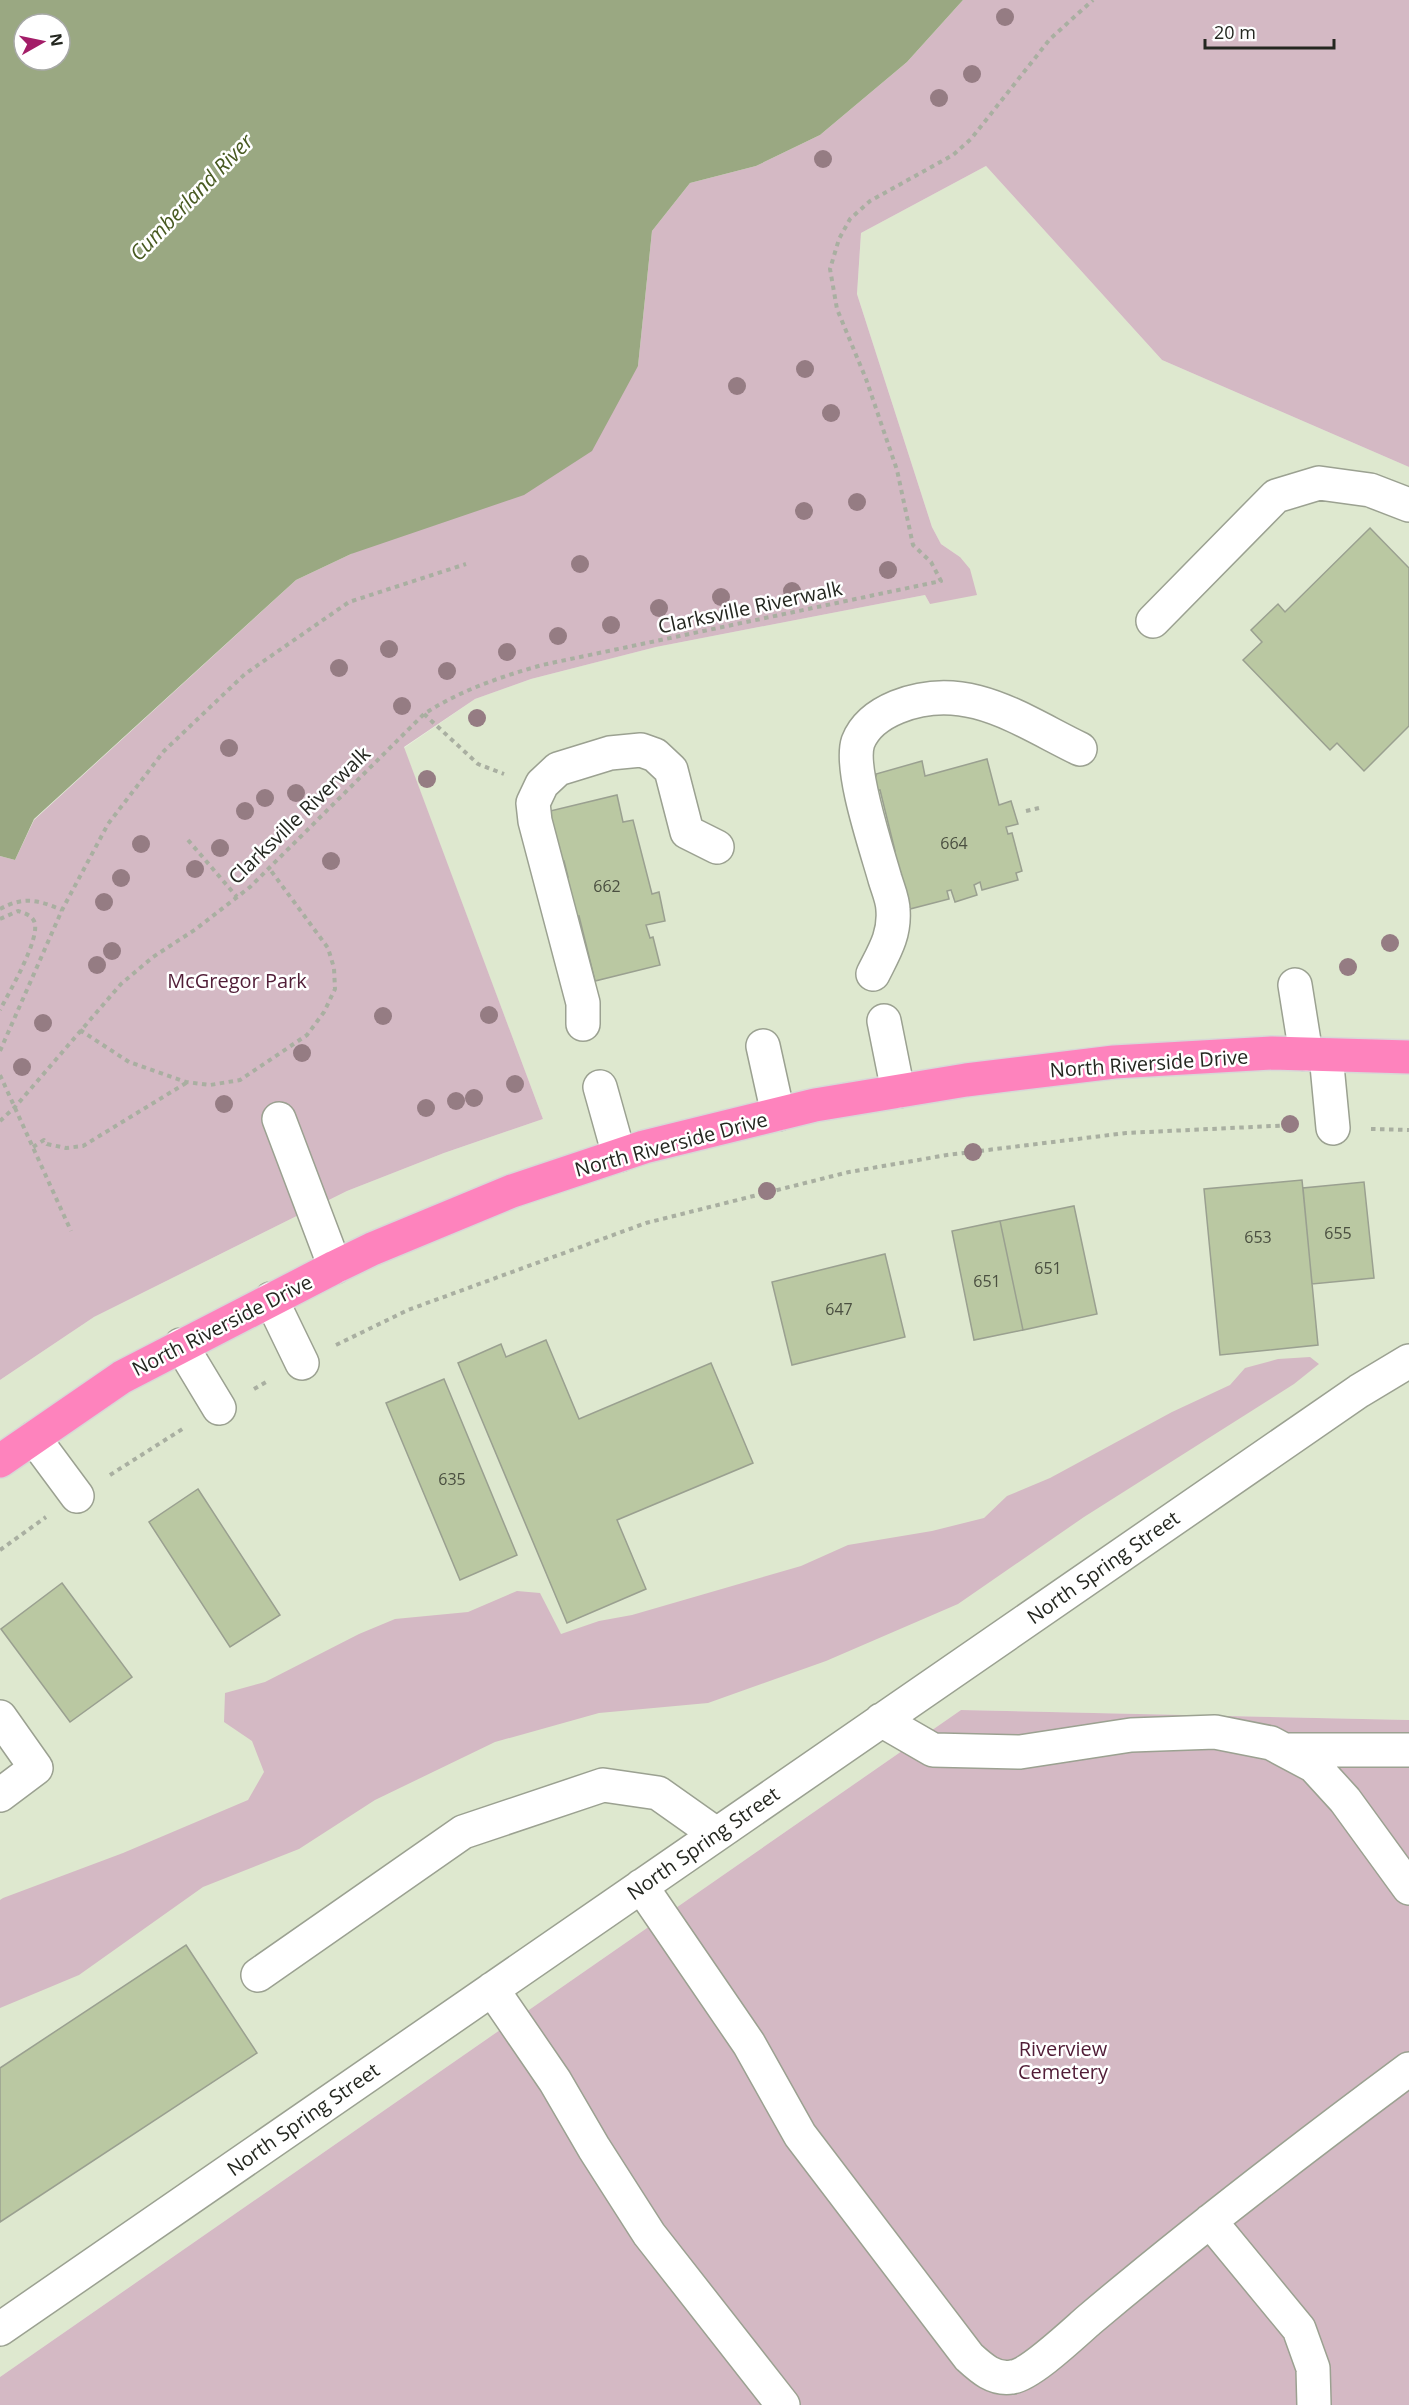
<svg xmlns="http://www.w3.org/2000/svg" width="1409" height="2405" font-family="'Open Sans',sans-serif">
<style>
.built{fill:#dee8cf}
.green{fill:#d4b9c4}
.water{fill:#9aa882;fill-rule:evenodd}
.building{fill:#bac8a2;stroke:#9aa090;stroke-width:1.5}
.lines{fill:none;stroke-linecap:round;stroke-linejoin:round}
.minor-casing{stroke:#9ba191;stroke-width:36}
.highway-casing{stroke:#d8d8d7;stroke-width:36}
.path{stroke:#a9afa1;stroke-width:4;stroke-dasharray:4.5 4.5;stroke-linecap:butt}
.minor{stroke:#fff;stroke-width:33}
.highway{stroke:#fe83bd;stroke-width:33}
.tree{fill:#957c83}
.labels{text-anchor:middle;dominant-baseline:central;stroke-width:5;stroke-linejoin:round;paint-order:stroke}
.number-label{font-size:16px;fill:#4a4f40}
.street-label{font-size:20px;fill:#242720;stroke:#fff}
.park-label{font-size:20px;fill:#511d37;stroke:#fff}
.water-label{font-size:21px;font-style:italic;fill:#485a21;stroke:#fff}
</style>
<rect width="100%" height="100%" fill="#e9f1df"/>
<path class="built" d="M 986,166 L 1162,360 L 1409,467 L 1409,1720 L 961,1710 L 0,2377 L 0,1380 L 94,1317 L 347,1191 L 444,1153 L 543,1119 L 404,748 L 475,699 L 531,679 L 656,647 L 925,595 L 930,604 L 960,557 L 941,544 L 932,527 L 857,294 L 861,233 Z"/>
<path class="green" d="M 963,0 L 1409,0 L 1409,467 L 1162,360 L 986,166 L 861,233 L 857,294 L 932,527 L 941,544 L 960,557 L 970,569 L 977,595 L 930,604 L 925,595 L 656,647 L 531,679 L 475,699 L 404,747 L 543,1119 L 444,1153 L 347,1191 L 94,1317 L 0,1380 L 0,856 L 15,860 L 34,820 L 296,580 L 351,554 L 638,366 L 652,231 L 690,183 L 756,166 L 820,135 L 907,62 Z
M 1310,1357 L 1319,1364 L 1294,1384 L 1084,1517 L 958,1604 L 826,1661 L 708,1703 L 599,1713 L 495,1742 L 375,1800 L 299,1849 L 203,1887 L 79,1975 L 0,2008 L 0,1900 L 3,1898 L 123,1853 L 248,1800 L 264,1772 L 252,1741 L 224,1722 L 225,1693 L 265,1682 L 359,1634 L 395,1619 L 468,1612 L 517,1591 L 540,1593 L 561,1634 L 599,1621 L 632,1615 L 801,1566 L 848,1545 L 932,1531 L 984,1518 L 1007,1496 L 1050,1478 L 1172,1412 L 1230,1385 L 1245,1368 L 1278,1359 Z
M 961,1710 L 1409,1720 L 1409,2405 L 0,2405 L 0,2377 Z"/>
<path class="water" d="M 0,0 L 963,0 L 907,62 L 820,135 L 756,166 L 690,183 L 652,231 L 638,366 L 592,451 L 524,495 L 351,554 L 296,580 L 34,819 L 15,860 L 0,856 ZM 24,24 L 60,24 L 60,60 L 24,60 Z"/>
<path class="building" d="M 1370,528 L 1409,568 L 1409,726 L 1364,771 L 1337,743 L 1330,750 L 1243,660 L 1262,642 L 1251,630 L 1278,604 L 1285,612 Z
M 987,759 L 999,805 L 1011,801 L 1018,824 L 1006,827 L 1008,834 L 1012,833 L 1022,871 L 1016,873 L 1018,880 L 982,890 L 980,882 L 974,885 L 977,895 L 955,902 L 951,890 L 947,891 L 949,899 L 910,909 L 900,870 L 894,868 L 891,854 L 895,851 L 880,790 L 875,791 L 871,777 L 876,776 L 876,774 L 922,761 L 925,776 Z
M 617,795 L 623,822 L 633,820 L 652,894 L 659,892 L 665,921 L 646,925 L 650,938 L 653,937 L 660,965 L 595,981 L 579,916 L 573,918 L 563,879 L 568,877 L 564,861 L 558,863 L 546,812 Z
M 1302,1180 L 1318,1345 L 1220,1355 L 1204,1189 Z
M 1364,1182 L 1374,1278 L 1312,1284 L 1303,1188 Z
M 1074,1206 L 1097,1314 L 1023,1330 L 1000,1221 Z
M 1000,1221 L 1023,1330 L 974,1340 L 952,1231 Z
M 885,1254 L 905,1337 L 792,1365 L 772,1282 Z
M 546,1340 L 579,1419 L 711,1363 L 753,1463 L 617,1520 L 646,1589 L 567,1623 L 458,1363 L 501,1344 L 506,1357 Z
M 444,1379 L 517,1555 L 460,1580 L 386,1403 Z
M 198,1489 L 280,1615 L 230,1647 L 149,1522 Z
M 62,1583 L 132,1677 L 70,1722 L 1,1629 Z
M 186,1945 L 257,2053 L 0,2222 L 0,2068 Z"/>
<g class="lines">
<defs>
<path id="minor" d="M 1153,621 L 1276,496 L 1319,483 L 1370,490 L 1409,505
M 873,974 C 884,952 895,935 893,910 C 893,900 888,889 885,879 C 877,850 849,769 858,742 C 865,724 880,714 897,707 C 966,679 1020,720 1080,749
M 1295,985 L 1306,1054
M 884,1021 L 898,1091
M 583,1024 L 583,1003 L 535,821 L 533,803 L 542,784 L 558,769 L 610,753 L 641,750 L 655,755 L 671,770 L 687,832 L 717,847
M 763,1046 L 778,1114
M 1326,1055 L 1333,1128
M 600,1087 L 619,1155
M 279,1119 L 335,1267
M 271,1299 L 302,1363
M 181,1345 L 219,1408
M 34,1438 L 77,1496
M 0,1717 L 36,1768 L 0,1795
M 881,1720 L 933,1750 L 1020,1752 L 1131,1735 L 1215,1732 L 1271,1743 L 1314,1766 L 1345,1800 L 1409,1888
M 1286,1750 L 1409,1750
M 641,1886 L 749,2044 L 800,2135 L 969,2357 C 981,2368 994,2380 1012,2377 C 1030,2375 1074,2333 1089,2320 C 1193,2232 1300,2150 1409,2069
M 258,1975 L 463,1832 L 603,1785 L 658,1793 L 716,1834
M 492,1989 L 555,2081 L 594,2148 L 649,2234 L 783,2405
M 1210,2221 L 1299,2329 L 1313,2368 L 1314,2405
M 0,2329 L 1359,1391 L 1409,1361"/>
<path id="highway" d="M 0,1461 L 122,1377 L 335,1267 L 372,1249 L 512,1191 L 644,1147 L 815,1105 L 966,1080 L 1114,1062 L 1272,1053 L 1409,1057"/>
</defs>
<use href="#minor" class="minor-casing"/>
<use href="#highway" class="highway-casing"/>
<path class="path" d="M 424,714 L 478,764 L 504,774
M 1026,811 L 1039,808
M 188,840 L 237,897
M 0,909 C 24,896 38,900 62,910
M 0,919 L 18,911 C 24,913 31,915 34,921 C 42,937 8,994 0,1010
M 80,1030 L 129,1062 L 186,1082 L 210,1085 L 240,1080 L 307,1035 L 324,1012 L 335,989 L 334,968 L 328,948 L 269,868
M 0,1051 L 62,910 L 108,824 L 164,751 L 245,674 L 349,602 L 466,564
M 0,1075 L 71,1231
M 0,1121 L 15,1107 L 121,984 L 153,957 L 196,929 L 250,887 L 424,714 C 461,690 500,677 542,665 L 941,581 L 931,562 L 913,545 L 897,470 L 866,379 L 837,309 L 830,269 L 839,239 L 850,219 L 870,201 L 953,155 L 971,139 L 1050,39 L 1093,0
M 1371,1129 L 1409,1130
M 33,1147 L 44,1140 L 47,1144 L 66,1148 L 83,1146 L 186,1083
M 336,1345 L 408,1310 L 646,1223 L 849,1172 L 947,1155 L 1126,1133 L 1294,1125
M 254,1389 L 268,1381
M 110,1475 L 184,1428
M 0,1550 L 46,1517"/>
<use href="#minor" class="minor"/>
<use href="#highway" class="highway"/>
</g>
<g class="tree">
<circle cx="1005" cy="17" r="9"/>
<circle cx="972" cy="74" r="9"/>
<circle cx="939" cy="98" r="9"/>
<circle cx="823" cy="159" r="9"/>
<circle cx="805" cy="369" r="9"/>
<circle cx="737" cy="386" r="9"/>
<circle cx="831" cy="413" r="9"/>
<circle cx="857" cy="502" r="9"/>
<circle cx="804" cy="511" r="9"/>
<circle cx="580" cy="564" r="9"/>
<circle cx="888" cy="570" r="9"/>
<circle cx="792" cy="591" r="9"/>
<circle cx="721" cy="597" r="9"/>
<circle cx="659" cy="608" r="9"/>
<circle cx="611" cy="625" r="9"/>
<circle cx="558" cy="636" r="9"/>
<circle cx="389" cy="649" r="9"/>
<circle cx="507" cy="652" r="9"/>
<circle cx="339" cy="668" r="9"/>
<circle cx="447" cy="671" r="9"/>
<circle cx="402" cy="706" r="9"/>
<circle cx="477" cy="718" r="9"/>
<circle cx="229" cy="748" r="9"/>
<circle cx="427" cy="779" r="9"/>
<circle cx="296" cy="793" r="9"/>
<circle cx="265" cy="798" r="9"/>
<circle cx="245" cy="811" r="9"/>
<circle cx="141" cy="844" r="9"/>
<circle cx="220" cy="848" r="9"/>
<circle cx="331" cy="861" r="9"/>
<circle cx="195" cy="869" r="9"/>
<circle cx="121" cy="878" r="9"/>
<circle cx="104" cy="902" r="9"/>
<circle cx="1390" cy="943" r="9"/>
<circle cx="112" cy="951" r="9"/>
<circle cx="97" cy="965" r="9"/>
<circle cx="1348" cy="967" r="9"/>
<circle cx="489" cy="1015" r="9"/>
<circle cx="383" cy="1016" r="9"/>
<circle cx="43" cy="1023" r="9"/>
<circle cx="302" cy="1053" r="9"/>
<circle cx="22" cy="1067" r="9"/>
<circle cx="515" cy="1084" r="9"/>
<circle cx="474" cy="1098" r="9"/>
<circle cx="456" cy="1101" r="9"/>
<circle cx="224" cy="1104" r="9"/>
<circle cx="426" cy="1108" r="9"/>
<circle cx="1290" cy="1124" r="9"/>
<circle cx="973" cy="1152" r="9"/>
<circle cx="767" cy="1191" r="9"/>
</g>
<g class="labels">
<g class="number-label">
<text x="954" y="843">664</text>
<text x="607" y="886">662</text>
<text x="1338" y="1233">655</text>
<text x="1258" y="1237">653</text>
<text x="1048" y="1268">651</text>
<text x="987" y="1281">651</text>
<text x="839" y="1309">647</text>
<text x="452" y="1479">635</text>
</g>
<g class="street-label">
<text transform="translate(750 607) rotate(-12)">Clarksville Riverwalk</text>
<text transform="translate(299 815) rotate(-44)">Clarksville Riverwalk</text>
<text transform="translate(1149 1063) rotate(-4)">North Riverside Drive</text>
<text transform="translate(671 1144) rotate(-15)">North Riverside Drive</text>
<text transform="translate(222 1325) rotate(-27)">North Riverside Drive</text>
<text transform="translate(1103 1567) rotate(-35)">North Spring Street</text>
<text transform="translate(703 1843) rotate(-35)">North Spring Street</text>
<text transform="translate(303 2119) rotate(-35)">North Spring Street</text>
</g>
<g class="park-label">
<text x="237" y="980">McGregor Park</text>
<text x="1063" y="2048">Riverview<tspan x="1063" dy="23">Cemetery</tspan></text>
</g>
<g class="water-label">
<text transform="translate(191 197) rotate(-46)">Cumberland River</text>
</g>
</g>
<g transform="translate(42 42) rotate(81)"><circle r="28" fill="#ffffff" stroke="#a7a9a6" stroke-width="1.5"/>
<path d="M0-4.5L10 22L0 15L-10 22Z" fill="#a31d68"/>
<text y="-9" font-size="16" font-weight="bold" text-anchor="middle" fill="#242720">N</text>
</g>
<path d="M1205 39v9h129v-9" fill="none" stroke="#242720" stroke-width="3"/>
<text x="1214" y="39" font-size="18" fill="#242720" stroke="#ffffff" stroke-width="4.5" paint-order="stroke">20 m</text>
</svg>
